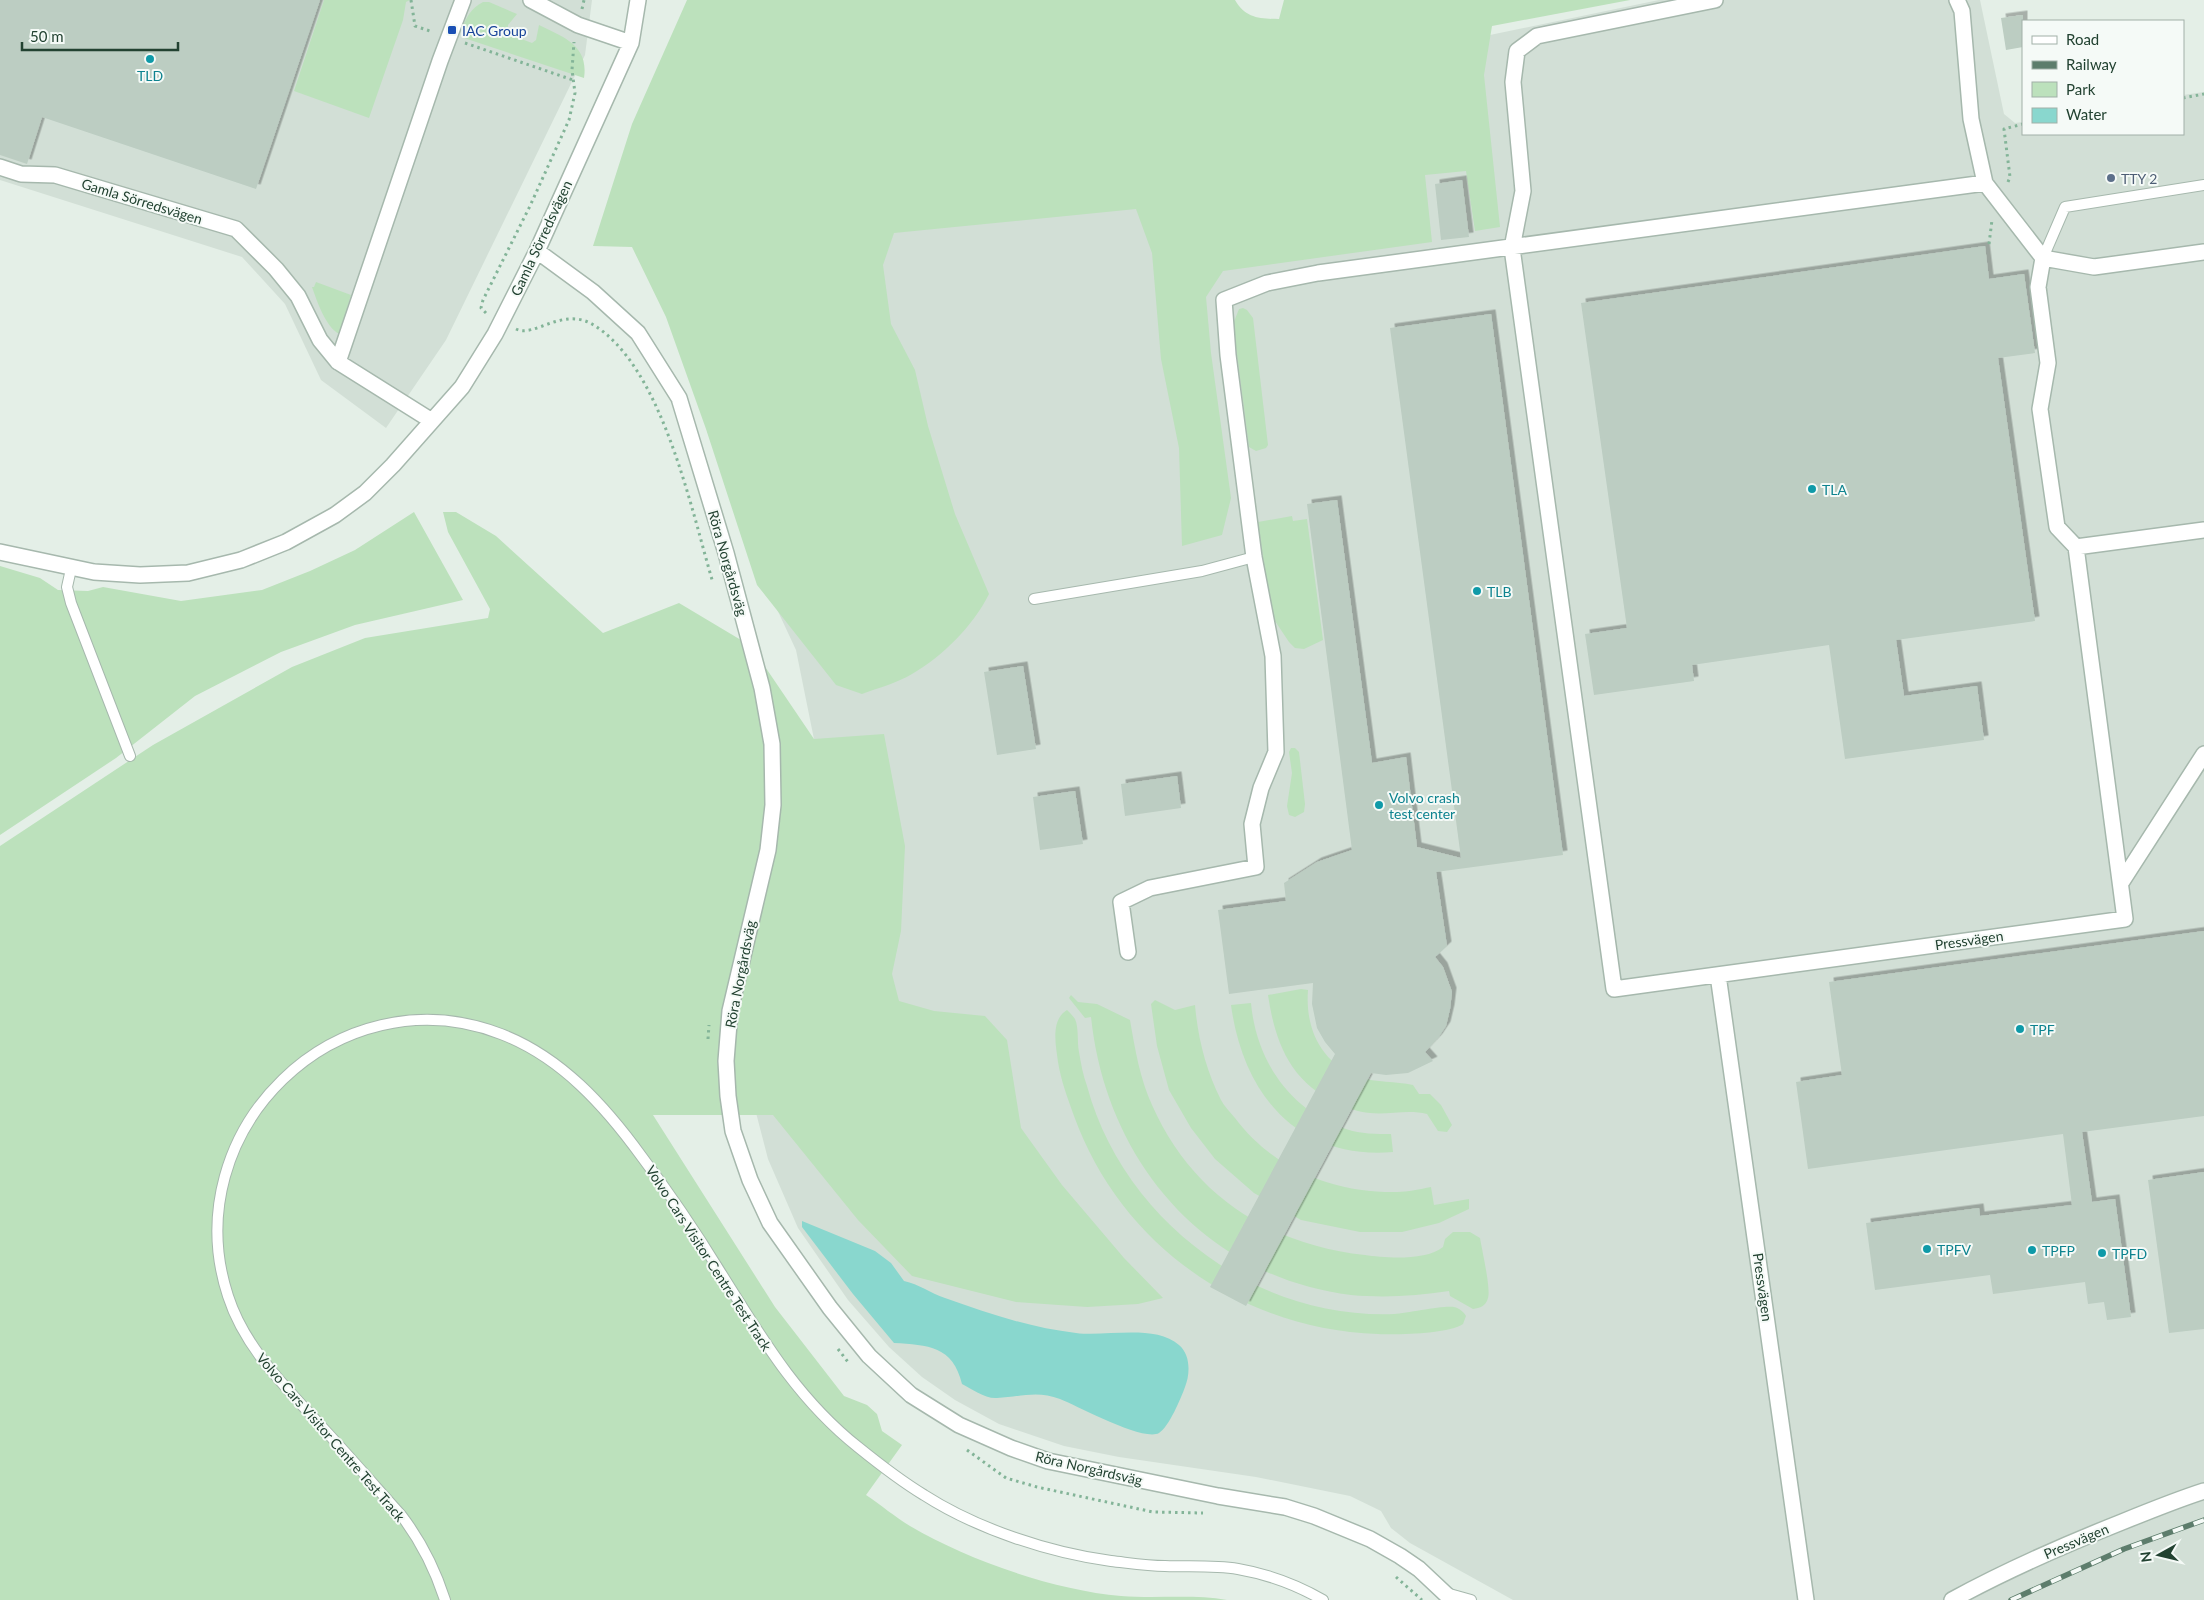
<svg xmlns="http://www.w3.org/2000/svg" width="2204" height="1600" font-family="Lato,sans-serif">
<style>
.built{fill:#d2dfd6}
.green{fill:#bce1bc}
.water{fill:#89d7ce}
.building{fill:#bccdc2;filter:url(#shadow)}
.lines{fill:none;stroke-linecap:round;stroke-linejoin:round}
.service-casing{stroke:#a6b8ad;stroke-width:12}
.minor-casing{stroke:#a6b8ad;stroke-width:18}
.path{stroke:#83b498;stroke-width:3;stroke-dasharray:2.5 4;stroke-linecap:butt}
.service{stroke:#fff;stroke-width:10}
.minor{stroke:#fff;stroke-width:15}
.rail-casing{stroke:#5d7d6c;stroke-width:5.5}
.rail{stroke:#f5faf7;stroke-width:4;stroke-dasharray:11;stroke-linecap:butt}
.transit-dot{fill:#1a4fb4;stroke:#f5faf7;stroke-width:2}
.culture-dot{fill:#0f9aa8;stroke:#f5faf7;stroke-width:2}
.service-dot{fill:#5c6f8a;stroke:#f5faf7;stroke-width:2}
.labels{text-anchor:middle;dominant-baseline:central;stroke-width:4;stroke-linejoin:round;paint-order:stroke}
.transit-label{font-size:14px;fill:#164399;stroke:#f5faf7;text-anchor:start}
.culture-label{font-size:14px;fill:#0d838f;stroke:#f5faf7;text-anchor:start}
.service-label{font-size:14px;fill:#4e5e75;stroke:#f5faf7;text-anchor:start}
.street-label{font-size:14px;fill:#224231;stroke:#f5faf7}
</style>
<defs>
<filter id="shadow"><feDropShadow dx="4.5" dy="-4.5" stdDeviation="0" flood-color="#0004"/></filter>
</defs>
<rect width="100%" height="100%" fill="#e4efe7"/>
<path class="built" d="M 0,0 L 592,0 L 585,55 L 446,340 L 386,428 L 321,380 L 285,304 L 242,257 L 0,180 Z
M 1659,0 L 1980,0 L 2004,114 L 2015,123 L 2023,122 L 2023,134 L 2183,134 L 2183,95 L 2204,92 L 2204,1600 L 1513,1600 L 1410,1543 L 1391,1528 L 1381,1511 L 1350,1496 L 1256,1477 L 1119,1457 L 1064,1446 L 999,1424 L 955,1400 L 922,1377 L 889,1347 L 848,1300 L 798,1228 L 768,1159 L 754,1105 L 818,759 L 796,650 L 768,590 L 686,337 L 615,194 L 1307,73 Z"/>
<path class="green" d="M 324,0 L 410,0 L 406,2 L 403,20 L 369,118 L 294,91 Z
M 687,0 L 1235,0 C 1245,18 1260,19 1279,19 L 1284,0 L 1630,0 L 1492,26 L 1484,75 L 1500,227 L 1475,231 L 1466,171 L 1425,175 L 1432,242 L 1223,271 L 1206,297 L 1211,353 L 1231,498 L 1222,535 L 1182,546 L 1179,448 L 1161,359 L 1152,253 L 1136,209 L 894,233 L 883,265 L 891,324 L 915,370 L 928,426 L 955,514 L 989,594 C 973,626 943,656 912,674 C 897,683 878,688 862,694 L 836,685 L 757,585 L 706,429 L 666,317 L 632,247 L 593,246 L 632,124 Z
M 483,2 L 489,2 L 517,14 L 508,25 L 508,32 L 511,35 L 532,43 L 536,40 L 539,25 C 563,37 589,45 584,78 L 464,38 L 461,30 C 466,18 471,8 483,2 Z
M 316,282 L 351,295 L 339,334 C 325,326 317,301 312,287 L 314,287 Z
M 1243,308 L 1247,310 L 1253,318 L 1268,445 L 1266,448 L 1256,451 L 1249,447 L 1233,324 L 1239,309 Z
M 414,512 L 463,600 L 355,625 L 281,652 L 195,696 L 116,758 L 0,835 L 0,566 L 40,578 L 58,590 L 88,591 L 103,587 L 181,601 L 262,590 L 310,571 L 355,550 Z
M 443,512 L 456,512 L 496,536 L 603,633 L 679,603 L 751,646 L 814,739 L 884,734 L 905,846 L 901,931 L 892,974 L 899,1001 L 934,1011 L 985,1016 L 1007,1040 L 1021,1128 L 1062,1185 L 1124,1258 L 1163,1298 L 1138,1304 L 1087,1307 L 1016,1302 L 912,1276 L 858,1220 L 773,1115 L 653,1115 L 775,1307 L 844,1396 L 867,1405 L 877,1414 L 882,1431 L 902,1445 L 866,1495 C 881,1505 895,1517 910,1526 C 968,1560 1053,1590 1121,1596 C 1156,1599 1193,1594 1227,1600 L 0,1600 L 0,846 L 153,745 L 292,667 L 365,638 L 488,618 L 490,609 L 448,532 Z
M 1292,516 L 1293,521 L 1307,519 L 1323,640 L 1304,649 L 1295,648 L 1289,642 L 1271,615 L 1258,522 Z
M 1291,748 L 1295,748 L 1299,752 L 1305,804 L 1304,812 L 1295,817 L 1289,815 L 1287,806 L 1292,773 L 1289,752 Z
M 1301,989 L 1308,990 C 1305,1029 1321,1063 1359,1077 C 1376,1083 1396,1081 1413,1085 L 1419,1094 L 1430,1094 L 1441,1105 L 1452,1125 L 1447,1132 L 1438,1131 L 1427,1114 C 1408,1109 1389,1115 1370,1113 C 1358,1112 1347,1108 1337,1103 C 1290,1082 1275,1042 1268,995 Z
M 1071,995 L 1078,1002 L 1097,1004 L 1130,1020 C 1135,1049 1140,1079 1152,1105 C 1192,1195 1268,1244 1365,1255 C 1385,1258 1426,1261 1443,1247 L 1445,1239 L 1453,1232 L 1470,1232 L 1480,1238 C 1482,1250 1491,1289 1488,1298 C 1486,1306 1480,1308 1473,1309 L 1450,1296 L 1449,1291 C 1416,1296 1384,1298 1351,1295 C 1204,1277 1106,1160 1091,1017 L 1085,1018 L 1069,998 Z
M 1155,1000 L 1175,1010 L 1195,1005 C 1198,1039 1206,1070 1221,1100 C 1224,1106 1230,1112 1235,1118 C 1273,1169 1334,1193 1397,1192 C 1408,1192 1420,1189 1431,1187 L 1434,1205 L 1469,1199 L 1469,1209 L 1439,1223 L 1402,1232 L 1360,1232 L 1301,1220 L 1254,1193 L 1215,1159 L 1191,1128 L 1169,1090 L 1157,1046 L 1151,1004 Z
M 1251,1003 C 1256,1060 1290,1111 1346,1129 C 1361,1134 1376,1134 1391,1134 L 1393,1152 C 1297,1160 1243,1094 1231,1005 Z
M 1067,1010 C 1069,1012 1073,1016 1075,1019 C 1079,1028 1077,1042 1079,1052 C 1081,1064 1083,1075 1087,1086 C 1110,1171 1170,1240 1248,1281 C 1291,1304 1345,1316 1394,1314 C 1408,1313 1444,1305 1454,1307 C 1459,1308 1464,1312 1466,1316 L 1463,1324 C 1449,1334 1396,1335 1378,1334 C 1242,1329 1121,1246 1074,1116 C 1068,1099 1061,1081 1058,1062 C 1056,1046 1050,1020 1067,1010 Z"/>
<path class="water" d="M 802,1221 L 875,1251 L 891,1263 L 904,1281 C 919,1284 930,1293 945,1298 C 987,1313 1031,1328 1076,1333 C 1106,1337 1155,1324 1179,1345 C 1191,1355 1190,1375 1185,1387 C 1181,1398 1169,1427 1159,1433 C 1143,1442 1078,1406 1060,1399 C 1037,1390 1020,1397 997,1398 C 985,1399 972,1389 962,1384 C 953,1346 928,1345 894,1343 L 853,1294 L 802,1227 Z"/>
<path class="building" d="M 0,0 L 320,0 L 256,189 L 42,117 L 27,164 L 0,155 Z
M 2023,15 L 2023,47 L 2006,50 L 2001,18 Z
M 1462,180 L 1469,237 L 1441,240 L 1435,184 Z
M 1985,246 L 1989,279 L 2024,274 L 2035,353 L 1998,358 L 2035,621 L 1896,640 L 1904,696 L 1977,686 L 1984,740 L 1845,759 L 1829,645 L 1692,665 L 1694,681 L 1594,695 L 1585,634 L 1627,628 L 1581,303 Z
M 1491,314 L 1563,855 L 1436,872 L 1447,946 L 1435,957 L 1443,967 L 1452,992 L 1450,1009 L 1446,1026 L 1438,1038 L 1425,1052 L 1433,1061 L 1408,1073 L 1386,1075 L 1371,1073 L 1246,1306 L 1210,1287 L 1335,1054 L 1325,1042 L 1317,1028 L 1312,1004 L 1313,983 L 1229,994 L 1218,910 L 1286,901 L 1284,883 L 1317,862 L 1352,850 L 1307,504 L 1337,500 L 1372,763 L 1406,757 L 1417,847 L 1461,858 L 1390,328 Z
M 1023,666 L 1036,749 L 997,755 L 984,672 Z
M 1177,776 L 1181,808 L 1125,816 L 1121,784 Z
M 1075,791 L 1083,844 L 1040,850 L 1033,797 Z
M 2204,931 L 2204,1116 L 2082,1132 L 2092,1202 L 2115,1199 L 2131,1317 L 2107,1320 L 2104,1302 L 2088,1304 L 2085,1282 L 1993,1294 L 1990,1275 L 1875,1290 L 1866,1223 L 1979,1208 L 1980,1216 L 2072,1205 L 2063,1134 L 1808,1169 L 1796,1082 L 1842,1075 L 1829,982 Z
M 2204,1172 L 2204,1329 L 2169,1333 L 2148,1180 Z"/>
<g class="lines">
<defs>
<path id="service" d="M 2043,258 L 2065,207 L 2204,185
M 71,569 L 67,587 L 71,603 L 130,756
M 1034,599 L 1202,571 L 1254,557
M 1446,1593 L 1471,1600
M 445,1600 C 435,1569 421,1541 401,1515 C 375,1486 349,1456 322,1427 C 286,1387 245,1349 228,1296 C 174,1131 337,971 501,1034 C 561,1057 605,1106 642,1157 C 670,1194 695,1231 719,1270 C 760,1335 796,1398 858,1447 C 879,1464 901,1481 924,1495 C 977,1529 1050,1553 1111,1561 C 1129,1563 1147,1566 1165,1566 C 1190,1567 1214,1565 1238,1569 C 1267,1574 1297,1585 1323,1600"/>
<path id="minor" d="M 531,0 L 578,25 L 631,43
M 1715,0 L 1537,36 L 1517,51 L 1513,82 L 1523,191 L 1512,248 L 1614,989 L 2125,919 L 2076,547 L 2057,527 L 2040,409 L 2048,363 L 2038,287 L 2043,258
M 1957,0 L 1962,11 L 1971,119 L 1985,183 L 2043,258 L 2094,267 L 2204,252
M 0,167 L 21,174 L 55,175 L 236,229 L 276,269 L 298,296 L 320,340 L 338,362
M 537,251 L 593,292 L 638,333 L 679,398 L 726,553 L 762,688 L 772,744 L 773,805 L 768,850 L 730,1011 L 726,1061 L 728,1096 L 733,1131 L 750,1180 L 770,1223 L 830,1308 L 869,1356 L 911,1395 L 959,1425 L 1011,1448 L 1048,1461 L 1218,1496 L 1285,1507 L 1314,1516 L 1370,1539 L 1400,1556 L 1419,1569 L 1452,1600
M 432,421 L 338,362 L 440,61 L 463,0
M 2076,547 L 2204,530
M 0,552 L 94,572 L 140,575 L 188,573 L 241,560 L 286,542 L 335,515 L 365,493 L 393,465 L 462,387 L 495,334 L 537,251 L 631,43 L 638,0
M 2121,883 L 2204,754
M 1128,952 L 1121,902 L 1150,888 L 1256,867 L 1252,824 L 1261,788 L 1276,752 L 1273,656 L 1254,557 L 1228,355 L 1224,300 L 1267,283 L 1318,273 L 1985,183
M 1718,975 L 1806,1600
M 1952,1600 C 2007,1570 2064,1545 2122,1522 C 2149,1511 2176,1500 2204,1491"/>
</defs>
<use href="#service" class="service-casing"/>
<use href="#minor" class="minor-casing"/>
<path class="path" d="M 411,0 L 415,26 L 433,32
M 582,9 L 584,0
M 465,43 L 573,80
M 2183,98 L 2204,94
M 2008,182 L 2010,177 L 2004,129 L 2023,124
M 1989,244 L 1992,220
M 486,313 L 481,308 L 483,300 L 530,206 L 569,120 L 575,93 L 572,70 L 574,42
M 516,329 C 534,338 562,307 592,324 C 662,365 691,509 713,583
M 708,1039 L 709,1025
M 838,1349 L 848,1362
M 967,1450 L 1006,1478 L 1037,1487 L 1153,1512 L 1203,1513
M 1396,1577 L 1422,1600"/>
<use href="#service" class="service"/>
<use href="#minor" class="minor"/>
<defs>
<path id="rail" d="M 2011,1600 L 2124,1549 L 2204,1520"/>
</defs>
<use href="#rail" class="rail-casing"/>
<use href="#rail" class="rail"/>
</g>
<rect class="transit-dot" x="447" y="25" width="10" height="10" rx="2.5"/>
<g class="culture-dot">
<circle cx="150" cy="59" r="5"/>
<circle cx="1812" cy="489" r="5"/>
<circle cx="1477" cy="591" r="5"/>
<circle cx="1379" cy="805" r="5"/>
<circle cx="2020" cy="1029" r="5"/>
<circle cx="1927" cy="1249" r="5"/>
<circle cx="2032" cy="1250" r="5"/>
<circle cx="2102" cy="1253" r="5"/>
</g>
<circle class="service-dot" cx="2111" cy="178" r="5"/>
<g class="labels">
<g class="transit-label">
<text x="462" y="30">IAC Group</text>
</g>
<g class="culture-label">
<text x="150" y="75" text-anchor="middle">TLD</text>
<text x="1822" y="489">TLA</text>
<text x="1487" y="591">TLB</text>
<text x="1389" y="797">Volvo crash<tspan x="1389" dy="16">test center</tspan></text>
<text x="2030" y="1029">TPF</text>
<text x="1937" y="1249">TPFV</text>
<text x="2042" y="1250">TPFP</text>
<text x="2112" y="1253">TPFD</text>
</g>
<g class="service-label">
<text x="2121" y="178">TTY 2</text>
</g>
<g class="street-label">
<text transform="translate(142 201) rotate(17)">Gamla Sörredsvägen</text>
<text transform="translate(541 238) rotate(-65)">Gamla Sörredsvägen</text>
<text transform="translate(728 563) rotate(74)">Röra Norgårdsväg</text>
<text transform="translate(1969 940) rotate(-8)">Pressvägen</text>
<text transform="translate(740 974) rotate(-79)">Röra Norgårdsväg</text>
<text transform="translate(709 1258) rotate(57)">Volvo Cars Visitor Centre Test Track</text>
<text transform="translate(1763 1287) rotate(82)">Pressvägen</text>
<text transform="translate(331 1437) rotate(49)">Volvo Cars Visitor Centre Test Track</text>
<text transform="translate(1089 1468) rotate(13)">Röra Norgårdsväg</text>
<text transform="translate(2076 1541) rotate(-23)">Pressvägen</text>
</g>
</g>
<rect x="2022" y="20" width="162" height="115" fill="#f5faf7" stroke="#a1b0a8"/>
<rect x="2032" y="36" width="25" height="8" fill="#ffffff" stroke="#a1b0a8"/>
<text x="2066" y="45" font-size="15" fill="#224231">Road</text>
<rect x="2032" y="61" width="25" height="8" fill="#5d7d6c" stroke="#a1b0a8"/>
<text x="2066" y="70" font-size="15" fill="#224231">Railway</text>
<rect x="2032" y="82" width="25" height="15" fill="#bce1bc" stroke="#a1b0a8"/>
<text x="2066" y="95" font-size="15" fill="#224231">Park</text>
<rect x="2032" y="108" width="25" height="15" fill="#89d7ce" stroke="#a1b0a8"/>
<text x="2066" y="120" font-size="15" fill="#224231">Water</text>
<g transform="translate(2159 1555) rotate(262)" stroke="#f5faf7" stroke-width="4" paint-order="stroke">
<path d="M0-4L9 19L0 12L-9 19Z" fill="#224231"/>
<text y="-8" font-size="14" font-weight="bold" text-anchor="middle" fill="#224231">N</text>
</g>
<path d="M22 42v8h156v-8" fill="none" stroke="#224231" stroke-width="2.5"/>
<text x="30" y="42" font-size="15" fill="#224231" stroke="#f5faf7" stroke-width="4" paint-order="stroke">50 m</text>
</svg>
